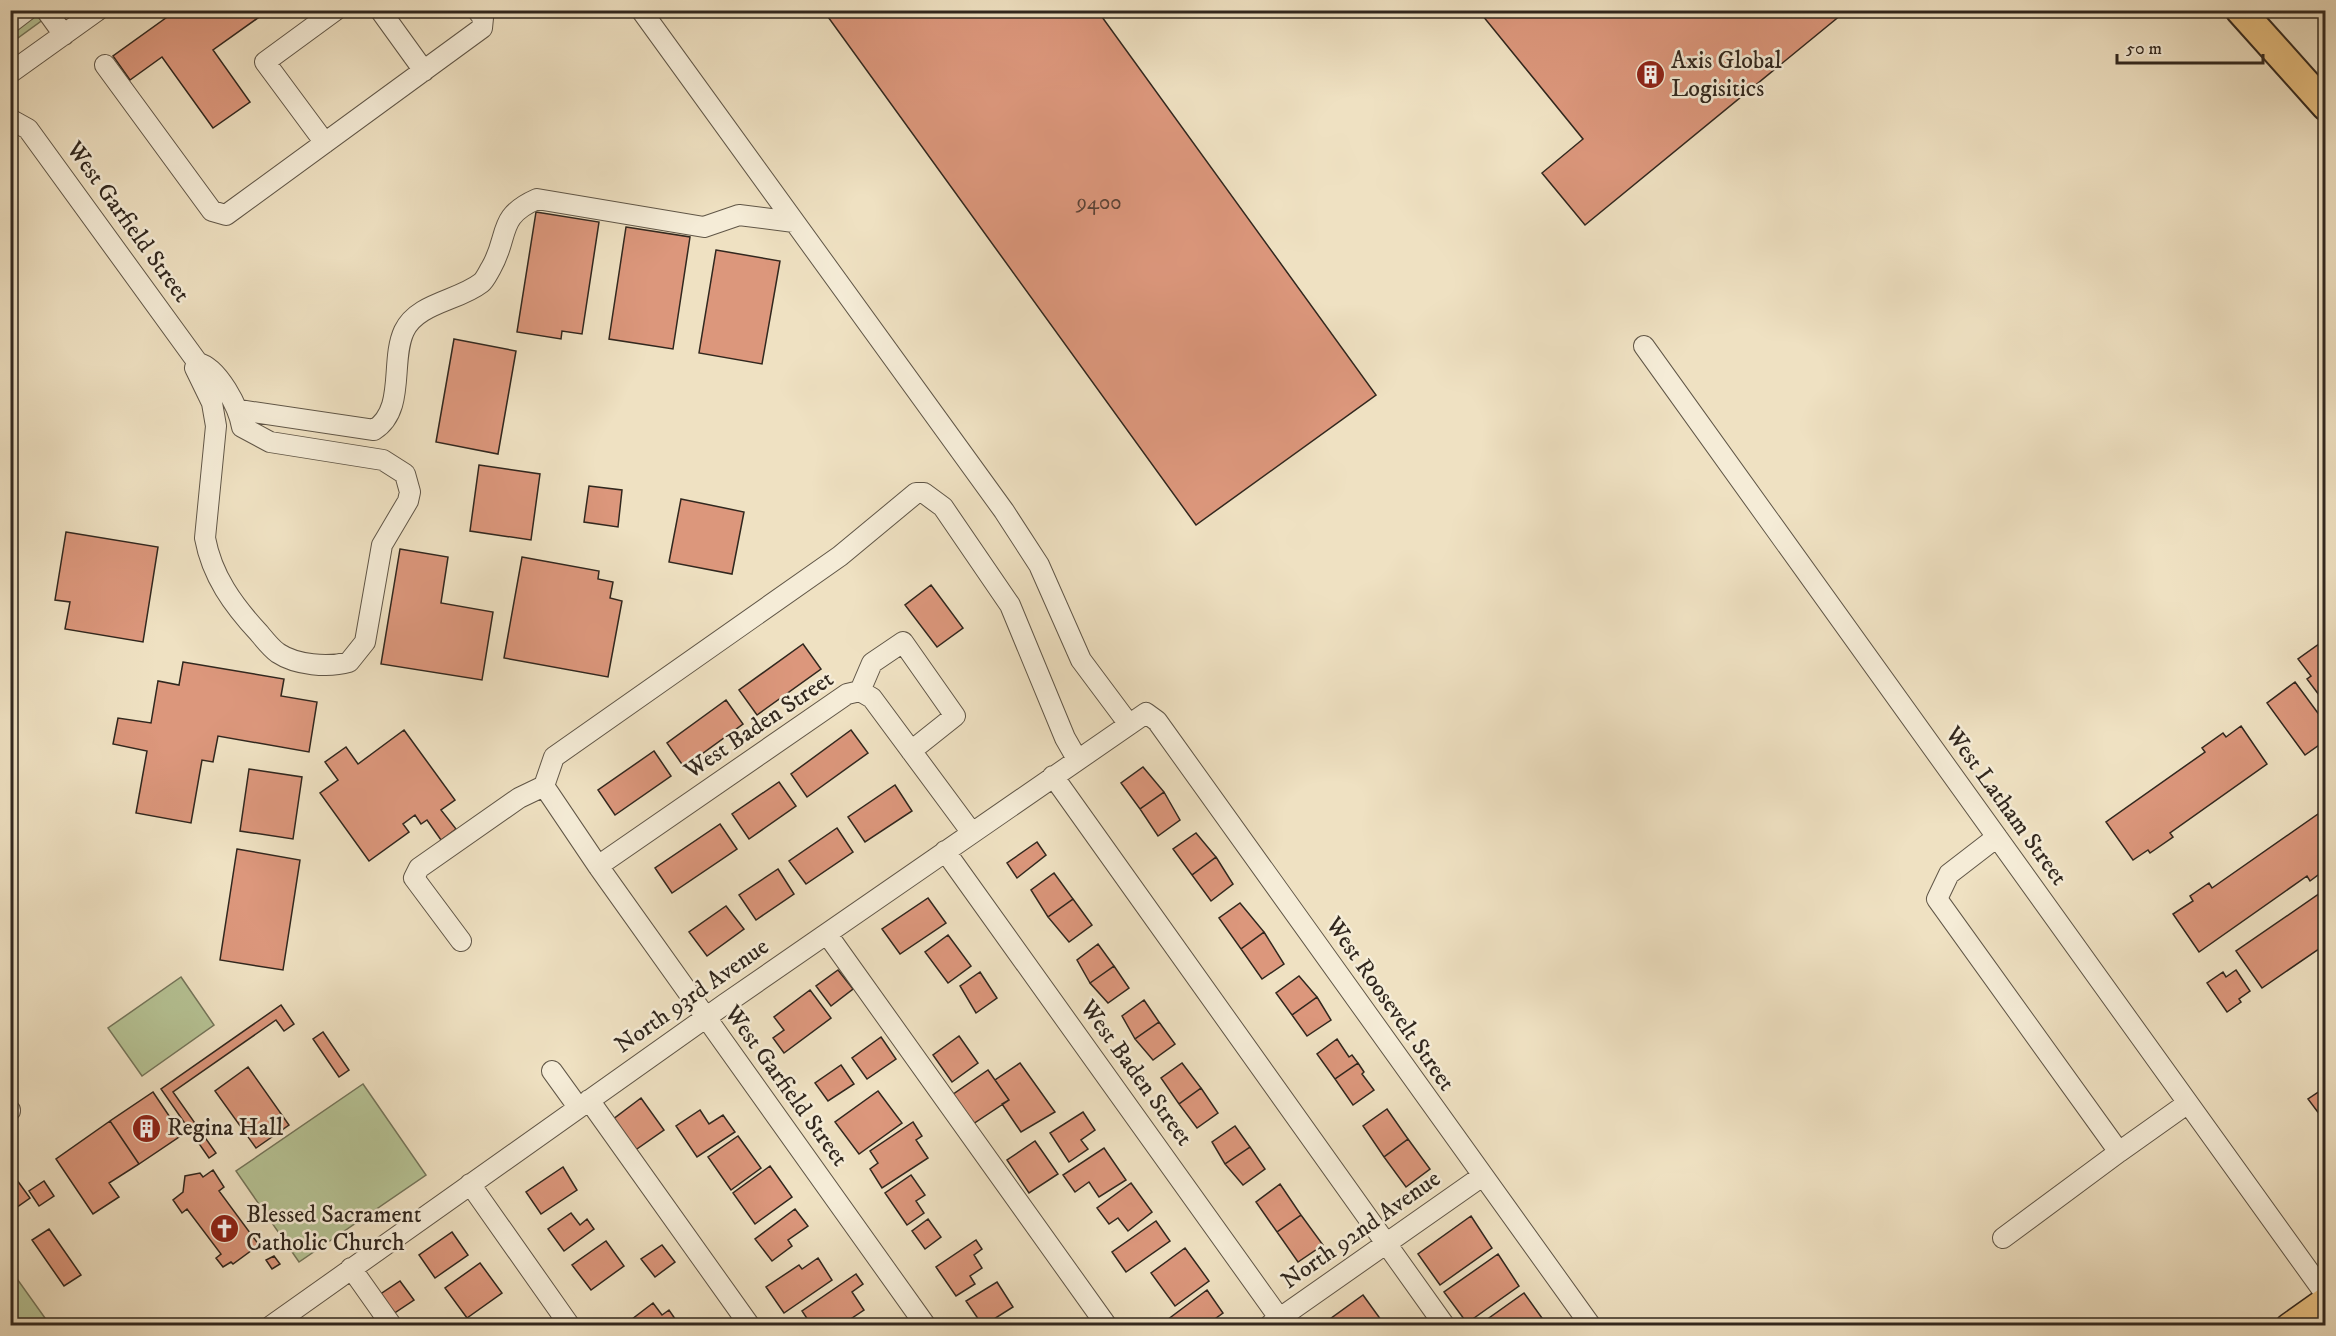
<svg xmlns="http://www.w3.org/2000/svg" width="2336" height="1336" font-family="'IM FELL DW Pica',serif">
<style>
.green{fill:#b6c395;stroke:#74755a;stroke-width:1.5}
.building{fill:#dc977c;stroke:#31271e;stroke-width:1.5}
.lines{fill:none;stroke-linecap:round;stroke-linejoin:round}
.minor-casing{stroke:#605647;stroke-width:22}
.major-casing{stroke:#31271e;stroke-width:27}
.highway-casing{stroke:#31271e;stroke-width:32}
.minor{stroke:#f5ecd7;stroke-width:20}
.major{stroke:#e8c081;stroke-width:24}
.highway{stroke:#e8c081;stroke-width:28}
.labels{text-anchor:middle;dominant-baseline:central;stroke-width:5;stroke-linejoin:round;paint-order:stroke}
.number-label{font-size:21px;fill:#5c4336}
.poi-label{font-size:24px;fill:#31271e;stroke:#f5ecd7;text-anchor:start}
.street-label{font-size:24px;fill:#31271e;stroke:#f5ecd7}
</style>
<rect width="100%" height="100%" fill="#efe1c2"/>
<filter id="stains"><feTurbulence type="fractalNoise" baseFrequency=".00333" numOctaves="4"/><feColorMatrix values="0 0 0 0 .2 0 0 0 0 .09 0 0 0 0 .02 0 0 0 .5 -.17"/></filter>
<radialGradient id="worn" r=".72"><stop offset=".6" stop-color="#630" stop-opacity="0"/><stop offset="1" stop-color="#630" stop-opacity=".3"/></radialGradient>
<path class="green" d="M 11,11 L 55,11 L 11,43 Z
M 181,977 L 214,1025 L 142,1076 L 108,1028 Z
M 363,1084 L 426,1175 L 299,1262 L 236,1171 Z
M 10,1269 L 50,1325 L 11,1325 Z"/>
<path class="building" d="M 177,10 L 186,10 L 188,13 L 191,10 L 269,10 L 213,50 L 250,102 L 213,128 L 162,57 L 130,80 L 113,56 Z
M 823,10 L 1097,10 L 1376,395 L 1196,525 Z
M 1478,10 L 1847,10 L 1585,225 L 1542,173 L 1583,139 Z
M 536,212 L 599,222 L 582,334 L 562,331 L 561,339 L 517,332 Z
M 626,227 L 690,237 L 673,349 L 609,339 Z
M 716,250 L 780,261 L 762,364 L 699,353 Z
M 454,339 L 516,351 L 498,454 L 436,442 Z
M 479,465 L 540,474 L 531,540 L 470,531 Z
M 589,486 L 622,490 L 618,527 L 584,522 Z
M 681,499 L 744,512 L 732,574 L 669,562 Z
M 66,532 L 158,547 L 143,642 L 65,629 L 70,602 L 55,600 Z
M 400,549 L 448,557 L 441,603 L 493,612 L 482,680 L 381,664 Z
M 522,557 L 599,571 L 598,579 L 613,582 L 610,598 L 622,601 L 608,677 L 504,658 Z
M 931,585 L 963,628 L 937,647 L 905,605 Z
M 2326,639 L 2326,697 L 2322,699 L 2307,679 L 2311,676 L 2298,659 Z
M 803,644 L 821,669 L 757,715 L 739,690 Z
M 183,662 L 284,679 L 281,696 L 317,702 L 309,752 L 218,736 L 213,762 L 202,760 L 191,823 L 136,813 L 147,751 L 113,744 L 118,718 L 151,723 L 158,681 L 179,685 Z
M 2295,682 L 2326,724 L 2326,740 L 2305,755 L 2267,703 Z
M 726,700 L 743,724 L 684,767 L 667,743 Z
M 2241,726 L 2267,764 L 2170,833 L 2173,837 L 2150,853 L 2148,850 L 2133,860 L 2106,822 L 2205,752 L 2202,748 L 2223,733 L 2226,737 Z
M 404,730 L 455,800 L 441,810 L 456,829 L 441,840 L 427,820 L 421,824 L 415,815 L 403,824 L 409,832 L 369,861 L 320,793 L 338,780 L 325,762 L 346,747 L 358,764 Z
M 851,730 L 868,753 L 807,797 L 791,774 Z
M 654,751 L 671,776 L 615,815 L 598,790 Z
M 1143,767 L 1164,792 L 1140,809 L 1121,783 Z
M 249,769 L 302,777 L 293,839 L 240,831 Z
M 779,782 L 796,806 L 749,839 L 732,814 Z
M 895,785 L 912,811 L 865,842 L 848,817 Z
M 1164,792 L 1180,820 L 1158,836 L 1140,809 Z
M 2318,814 L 2326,825 L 2326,869 L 2310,881 L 2307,876 L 2199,952 L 2173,914 L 2193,901 L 2190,896 L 2209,883 L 2212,888 Z
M 720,824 L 737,849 L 672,893 L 655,868 Z
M 837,828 L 853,852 L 806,884 L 789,861 Z
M 1196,833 L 1216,857 L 1192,875 L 1173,849 Z
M 1037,842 L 1046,855 L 1017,878 L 1007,863 Z
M 237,849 L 300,860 L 283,970 L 220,960 Z
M 1216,857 L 1233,884 L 1211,901 L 1192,875 Z
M 778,869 L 794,894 L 756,920 L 739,895 Z
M 1054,873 L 1073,899 L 1048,917 L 1031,890 Z
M 2326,889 L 2326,944 L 2262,988 L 2236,951 Z
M 928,898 L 946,923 L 900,954 L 882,929 Z
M 1073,899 L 1092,925 L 1069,942 L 1048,917 Z
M 1240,903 L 1264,932 L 1241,949 L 1219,918 Z
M 726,906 L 744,929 L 707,956 L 689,932 Z
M 1264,932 L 1284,964 L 1262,979 L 1241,949 Z
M 948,935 L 971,966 L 948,983 L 925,952 Z
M 1098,944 L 1114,966 L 1090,983 L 1077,960 Z
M 1114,966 L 1129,988 L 1108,1003 L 1090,983 Z
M 838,970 L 853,989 L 831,1006 L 816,986 Z
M 2236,970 L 2250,991 L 2239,999 L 2241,1002 L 2227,1012 L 2207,983 L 2223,972 L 2226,977 Z
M 980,972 L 997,998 L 976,1013 L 960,986 Z
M 1299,976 L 1317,997 L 1292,1015 L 1276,993 Z
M 810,990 L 831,1018 L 784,1053 L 773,1038 L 784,1030 L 774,1017 Z
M 1317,997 L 1331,1020 L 1307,1036 L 1292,1015 Z
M 1144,1000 L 1159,1022 L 1135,1039 L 1122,1016 Z
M 281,1005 L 294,1024 L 284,1031 L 276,1020 L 173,1092 L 216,1153 L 209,1158 L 161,1089 Z
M 1159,1022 L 1175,1044 L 1153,1060 L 1135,1039 Z
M 323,1032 L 349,1070 L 339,1077 L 313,1039 Z
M 959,1036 L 978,1063 L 952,1082 L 933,1055 Z
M 881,1037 L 896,1059 L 867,1079 L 852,1058 Z
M 1337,1039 L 1349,1057 L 1352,1055 L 1358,1063 L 1335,1079 L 1317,1054 Z
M 1020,1063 L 1055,1112 L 1021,1132 L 1002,1104 L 1009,1100 L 995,1080 Z
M 1182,1063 L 1201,1088 L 1179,1104 L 1161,1078 Z
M 1358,1063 L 1364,1072 L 1362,1074 L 1374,1090 L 1353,1105 L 1335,1079 Z
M 841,1065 L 854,1084 L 828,1101 L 815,1083 Z
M 248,1067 L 289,1125 L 256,1148 L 215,1091 Z
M 988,1070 L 1009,1100 L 973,1124 L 952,1095 Z
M 2326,1087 L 2326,1123 L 2308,1099 Z
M 1201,1088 L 1218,1113 L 1197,1128 L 1179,1104 Z
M 878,1091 L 902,1123 L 859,1154 L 835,1122 Z
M 153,1092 L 182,1135 L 139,1164 L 110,1121 Z
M 641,1098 L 664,1130 L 634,1151 L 612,1120 Z
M 1387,1109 L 1408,1139 L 1384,1157 L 1363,1126 Z
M 700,1110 L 709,1124 L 723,1115 L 735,1132 L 697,1157 L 676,1126 Z
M 1083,1112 L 1095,1130 L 1081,1140 L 1088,1149 L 1069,1162 L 1050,1133 Z
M 110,1121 L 139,1164 L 109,1183 L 119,1197 L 93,1214 L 56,1159 Z
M 913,1122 L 922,1136 L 916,1140 L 928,1158 L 882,1188 L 870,1169 L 878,1163 L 870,1151 Z
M 1235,1126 L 1250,1147 L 1225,1164 L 1212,1142 Z
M 738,1136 L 761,1168 L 731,1190 L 708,1157 Z
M 1408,1139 L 1430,1169 L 1406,1187 L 1384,1157 Z
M 1035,1141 L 1058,1174 L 1029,1193 L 1007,1160 Z
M 1250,1147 L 1265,1169 L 1243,1185 L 1225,1164 Z
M 1104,1148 L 1126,1180 L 1099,1197 L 1089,1182 L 1075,1192 L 1063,1175 Z
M 770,1166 L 792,1197 L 755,1224 L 733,1193 Z
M 563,1167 L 577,1190 L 541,1214 L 526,1192 Z
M 213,1170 L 224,1187 L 219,1191 L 259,1245 L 233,1264 L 231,1262 L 223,1267 L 216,1258 L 221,1254 L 187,1209 L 182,1213 L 173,1200 L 183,1192 L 185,1176 L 200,1173 L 203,1177 Z
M 911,1175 L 925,1195 L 916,1201 L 924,1213 L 907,1225 L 885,1193 Z
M 14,1176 L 30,1198 L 10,1212 L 10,1178 Z
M 44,1181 L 54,1196 L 39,1206 L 29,1191 Z
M 1131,1183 L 1152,1212 L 1128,1231 L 1118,1218 L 1109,1224 L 1097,1208 Z
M 1280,1184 L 1301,1215 L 1277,1232 L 1256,1202 Z
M 795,1209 L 808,1226 L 788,1240 L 792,1246 L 772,1261 L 755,1239 Z
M 571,1213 L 580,1225 L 587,1219 L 594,1229 L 564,1251 L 548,1229 Z
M 1301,1215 L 1323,1245 L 1298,1262 L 1277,1232 Z
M 1471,1216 L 1492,1248 L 1440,1285 L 1418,1254 Z
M 928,1219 L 941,1237 L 925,1249 L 912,1231 Z
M 1156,1221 L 1170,1241 L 1126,1272 L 1112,1252 Z
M 49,1229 L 81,1275 L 64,1286 L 32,1240 Z
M 452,1232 L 468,1255 L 435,1278 L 419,1255 Z
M 976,1240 L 982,1249 L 974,1255 L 982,1268 L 970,1276 L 975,1284 L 956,1296 L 936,1267 Z
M 606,1241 L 624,1266 L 591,1290 L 572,1265 Z
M 662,1245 L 675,1262 L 655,1277 L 641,1259 Z
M 1185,1248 L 1209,1281 L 1175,1306 L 1151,1273 Z
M 1498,1254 L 1519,1286 L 1467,1323 L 1444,1292 Z
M 274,1256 L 280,1264 L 272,1269 L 266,1260 Z
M 818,1258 L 832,1280 L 784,1313 L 766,1287 L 799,1265 L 802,1269 Z
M 480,1263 L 502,1293 L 467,1318 L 445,1288 Z
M 856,1274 L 863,1284 L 852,1292 L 864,1310 L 840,1326 L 812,1326 L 802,1311 Z
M 400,1281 L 414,1300 L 393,1314 L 379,1295 Z
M 997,1282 L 1013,1307 L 983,1326 L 966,1301 Z
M 1207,1290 L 1223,1313 L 1205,1326 L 1159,1326 Z
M 1524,1293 L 1547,1325 L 1484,1326 L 1482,1323 Z
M 1363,1295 L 1384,1324 L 1335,1326 L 1330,1319 Z
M 653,1303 L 662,1315 L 669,1310 L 680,1326 L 623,1326 Z"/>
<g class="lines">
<defs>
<path id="minor" d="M 46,10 L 64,35
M 380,10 L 424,71
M 641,10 L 1004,511 L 1039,565 L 1081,660 L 1128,723
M 10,23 L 27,10
M 105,65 L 212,211 L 226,215 L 482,28 L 483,18 L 477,10
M 10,73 L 98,10
M 10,119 L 28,129 L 198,363
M 325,143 L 265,62 L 336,10
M 1644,346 L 2326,1295
M 198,363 C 218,367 239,408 242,427 L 270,442 L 383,460 L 405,474 L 410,492 L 408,501 L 382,545 L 365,642 L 349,662 C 328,668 296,665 278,653 C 271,648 264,639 259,633 C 233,605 212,576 205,538 L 216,426 L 212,403 L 195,368 Z
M 239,410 L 374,430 C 406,410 390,361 404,331 C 417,303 458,301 481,283 C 485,280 488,273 491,268 C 510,235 496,217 537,199 L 704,227 L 739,215 L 794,222
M 860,691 L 872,663 L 903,642 L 955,716 L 911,751
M 1053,776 L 1445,1326
M 544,786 L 554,757 L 840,556 L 916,493 L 924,493 L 943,507 L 1010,605 L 1065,738 L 1077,759
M 544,786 L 598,866 L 926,1326
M 1997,837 L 1949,874 L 1937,899 L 2119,1152 L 2003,1238
M 945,851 L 1285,1326
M 598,866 L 847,694 L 860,691 L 872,698 L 972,833
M 827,934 L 1107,1326
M 461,941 L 414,878 L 419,868 L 519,798 L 544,786
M 552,1071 L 578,1107
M 589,1100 L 750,1326
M 10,1110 L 10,1111
M 2119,1152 L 2188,1103
M 470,1184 L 570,1326
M 351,1268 L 392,1326
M 1270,1325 L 1481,1177
M 271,1326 L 725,1004 L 1146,713 L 1157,721 L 1591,1326"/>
<path id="major" d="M 2288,1326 L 2326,1299"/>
<path id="highway" d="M 2240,10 L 2326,106"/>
</defs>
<use href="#minor" class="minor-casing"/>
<use href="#major" class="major-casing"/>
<use href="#highway" class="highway-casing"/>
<use href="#minor" class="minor"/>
<use href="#major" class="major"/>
<use href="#highway" class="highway"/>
</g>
<defs>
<symbol id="building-disc" viewBox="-11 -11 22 22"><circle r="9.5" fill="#8f2418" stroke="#f5ecd7"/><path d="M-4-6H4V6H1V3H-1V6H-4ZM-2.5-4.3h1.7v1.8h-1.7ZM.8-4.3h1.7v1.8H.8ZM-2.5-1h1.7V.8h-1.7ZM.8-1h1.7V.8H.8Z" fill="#fff"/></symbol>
<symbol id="church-disc" viewBox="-11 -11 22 22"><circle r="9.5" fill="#8f2418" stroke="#f5ecd7"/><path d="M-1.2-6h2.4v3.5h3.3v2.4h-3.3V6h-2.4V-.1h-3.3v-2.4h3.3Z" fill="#fff"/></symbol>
</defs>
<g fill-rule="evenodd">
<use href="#building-disc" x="1634" y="58" width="33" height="33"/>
<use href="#building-disc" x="130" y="1112" width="33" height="33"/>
<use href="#church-disc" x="208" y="1212" width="33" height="33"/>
</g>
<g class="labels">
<g class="number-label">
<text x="1099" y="203">9400</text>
</g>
<g class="poi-label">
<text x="1671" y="61">Axis Global<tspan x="1671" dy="28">Logisitics</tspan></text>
<text x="167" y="1128">Regina Hall</text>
<text x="246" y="1215">Blessed Sacrament<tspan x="246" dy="28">Catholic Church</tspan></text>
</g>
<g class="street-label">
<text transform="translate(128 222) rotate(54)">West Garfield Street</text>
<text transform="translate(759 725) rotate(-34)">West Baden Street</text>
<text transform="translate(2006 806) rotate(54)">West Latham Street</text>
<text transform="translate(692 996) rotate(-35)">North 93rd Avenue</text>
<text transform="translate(1390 1004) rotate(55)">West Roosevelt Street</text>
<text transform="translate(1136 1073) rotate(54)">West Baden Street</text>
<text transform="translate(786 1086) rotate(54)">West Garfield Street</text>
<text transform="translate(1361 1230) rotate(-35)">North 92nd Avenue</text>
</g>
</g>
<rect width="2336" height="1336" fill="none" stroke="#efe1c2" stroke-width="36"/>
<rect x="12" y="12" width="2312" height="1312" fill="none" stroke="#31271e" stroke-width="3"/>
<rect x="18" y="18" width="2300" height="1300" fill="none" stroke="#31271e" stroke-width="1.5"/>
<path d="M2117 54v9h146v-9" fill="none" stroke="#31271e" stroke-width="3"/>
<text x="2126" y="54" font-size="18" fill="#31271e" stroke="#f5ecd7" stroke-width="4.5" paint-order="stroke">50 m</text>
<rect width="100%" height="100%" filter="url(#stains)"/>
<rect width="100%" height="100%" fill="url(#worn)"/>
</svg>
